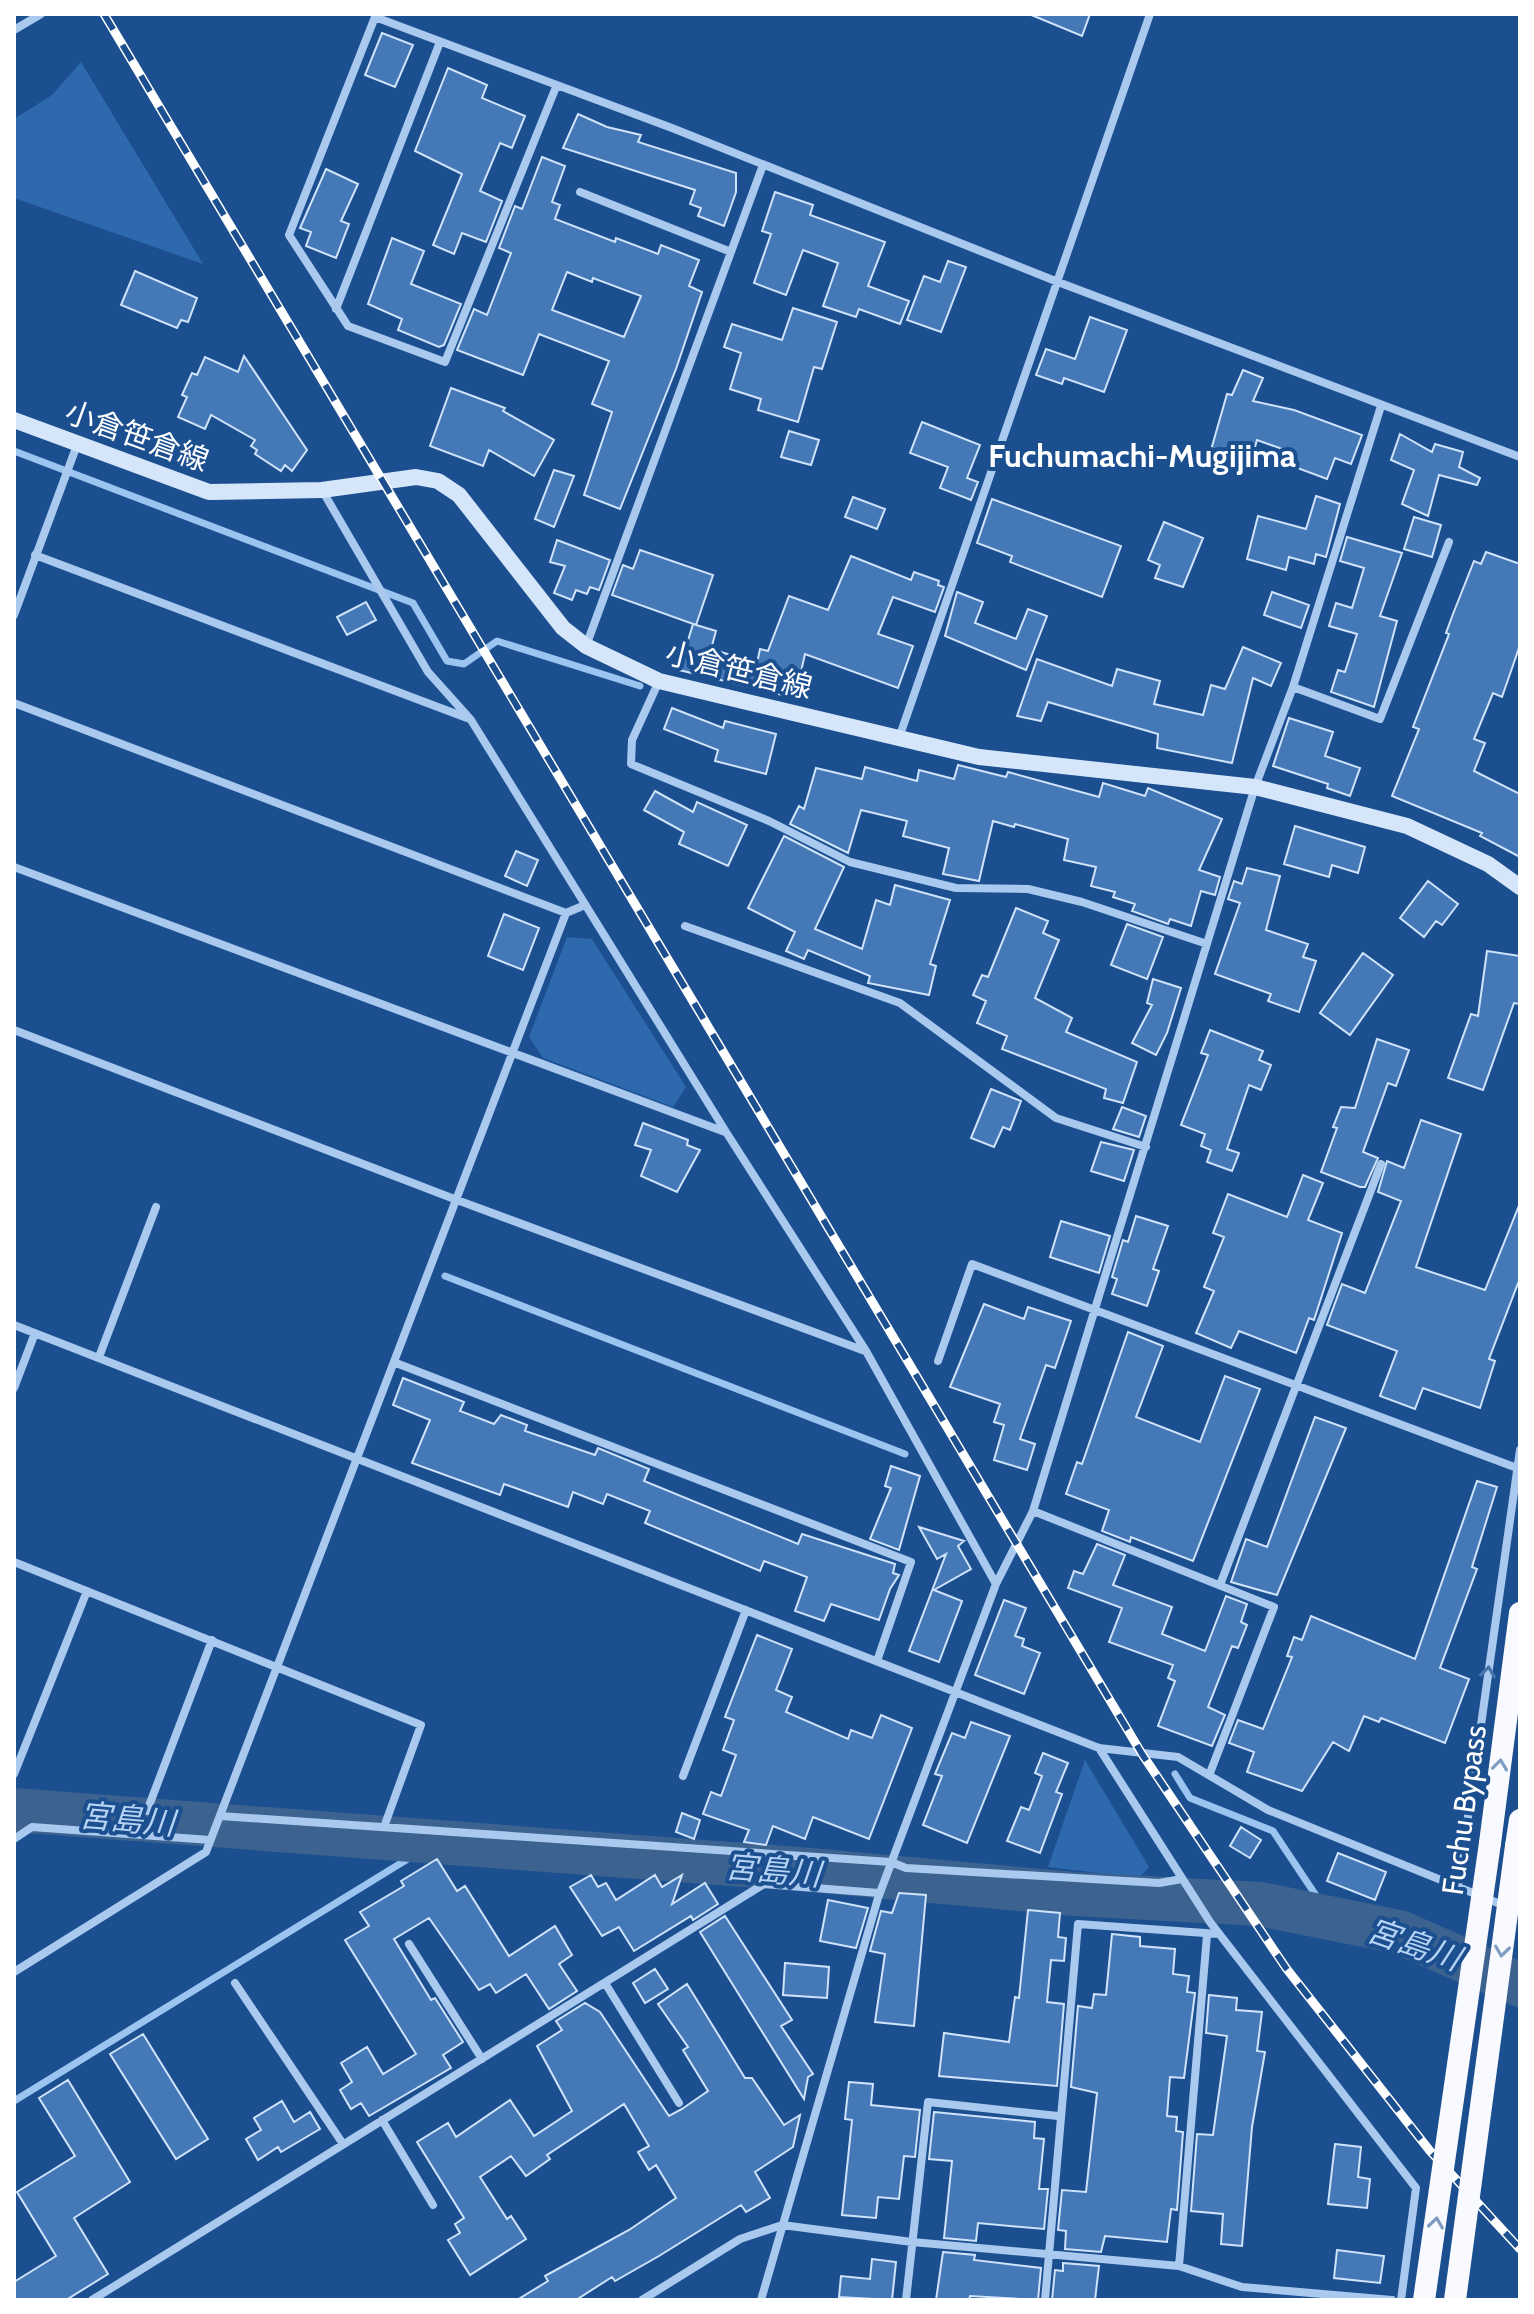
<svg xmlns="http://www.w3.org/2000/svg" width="1534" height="2314" font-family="Cabin,'Noto Sans JP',sans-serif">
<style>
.green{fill:#2e69ad}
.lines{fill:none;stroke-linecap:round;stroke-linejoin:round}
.stream{stroke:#9cc4f0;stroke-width:7}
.river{stroke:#3c6290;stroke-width:44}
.building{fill:#4478b7;stroke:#cfe3fa;stroke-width:2;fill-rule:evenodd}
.minor{stroke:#a9c9ee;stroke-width:8}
.secondary{stroke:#d6e6fa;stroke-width:16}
.trunk{stroke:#f8faff;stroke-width:22}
.rail-casing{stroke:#fff;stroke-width:9}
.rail{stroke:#1b4f8f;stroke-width:6;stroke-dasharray:18;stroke-linecap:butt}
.trunk-bridge{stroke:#f8faff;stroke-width:22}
.oneway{stroke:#4674ac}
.oneway2{stroke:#7e9cc1}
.labels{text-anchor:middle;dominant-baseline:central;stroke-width:8;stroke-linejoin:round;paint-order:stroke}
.street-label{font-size:30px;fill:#fff;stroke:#1b4f8f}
.neighbourhood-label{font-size:32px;font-weight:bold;fill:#fff;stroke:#1b4f8f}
.water-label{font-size:32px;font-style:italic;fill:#b5d3f5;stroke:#1b4f8f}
</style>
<rect width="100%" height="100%" fill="#1b4f8f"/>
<path class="green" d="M 81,62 L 203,264 L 14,198 L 14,119 L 52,95 Z
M 567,937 L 592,939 L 686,1087 L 673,1107 L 543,1058 L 529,1037 Z
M 1085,1760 L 1149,1867 L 1139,1878 L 1048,1867 Z"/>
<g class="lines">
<path class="stream" d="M 14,451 L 413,603 L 447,661 L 464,664 L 497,641 L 640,686
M 445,1276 L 905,1454
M 1175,1774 L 1190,1798 L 1273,1831 L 1331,1918
M 14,2101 L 437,1841"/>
<path class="river" d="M 14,1810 L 811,1870 L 1074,1894 L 1260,1904 L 1399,1932 L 1520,1985"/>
</g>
<path class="building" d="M 1029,14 L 1090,14 L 1082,36 Z
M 382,33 L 413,45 L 395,87 L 365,75 Z
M 448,68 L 487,85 L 482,98 L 525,116 L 512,148 L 500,143 L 480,191 L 502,201 L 486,242 L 462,233 L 454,254 L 433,245 L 462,174 L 415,151 Z
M 578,114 L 607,127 L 641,135 L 638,142 L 736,173 L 736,192 L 724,226 L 698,216 L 701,208 L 690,204 L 695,190 L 563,148 Z
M 542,157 L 565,166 L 552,202 L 560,205 L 555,219 L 615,242 L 616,238 L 658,254 L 661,245 L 699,260 L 689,286 L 702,292 L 676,369 L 620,509 L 584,495 L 612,412 L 592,404 L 609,361 L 539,334 L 523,375 L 457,350 L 474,309 L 487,315 L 511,253 L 499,248 L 515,206 L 522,209 ZM 567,272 L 592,282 L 593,278 L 641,296 L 624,337 L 552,310 Z
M 326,169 L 358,184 L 341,221 L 349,224 L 336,258 L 306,246 L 311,232 L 300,228 Z
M 775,192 L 813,205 L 810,215 L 885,242 L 868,286 L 909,301 L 900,324 L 859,309 L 856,317 L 823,306 L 838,263 L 803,250 L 786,295 L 754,283 L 771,234 L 762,231 Z
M 392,238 L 424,251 L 411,284 L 461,304 L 444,345 L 439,347 L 398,330 L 402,319 L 368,304 Z
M 948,261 L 966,267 L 941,332 L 907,320 L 924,276 L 940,282 Z
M 135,271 L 197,298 L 188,322 L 181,320 L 177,328 L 121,305 Z
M 793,308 L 837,322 L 822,369 L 814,367 L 798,422 L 758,410 L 761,399 L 730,389 L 741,353 L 724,347 L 732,324 L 782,340 Z
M 1090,317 L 1127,330 L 1104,392 L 1064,378 L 1062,384 L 1036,375 L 1046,349 L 1075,359 Z
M 244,356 L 307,450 L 292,471 L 285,465 L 281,471 L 255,454 L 257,450 L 251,446 L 255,440 L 211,415 L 205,429 L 178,417 L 187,397 L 182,395 L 192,373 L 197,375 L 205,357 L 238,372 Z
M 1243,370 L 1263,378 L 1253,401 L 1294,410 L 1362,435 L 1351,464 L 1335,458 L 1327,479 L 1292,466 L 1296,454 L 1257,440 L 1251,461 L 1211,450 L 1227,394 L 1232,395 Z
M 451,388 L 505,408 L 503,411 L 554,440 L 534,476 L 489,450 L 483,466 L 430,446 Z
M 922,422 L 980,445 L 967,478 L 978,482 L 971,500 L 940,488 L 948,467 L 910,453 Z
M 789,431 L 819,440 L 811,465 L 781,457 Z
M 1400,434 L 1432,452 L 1435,444 L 1463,452 L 1459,467 L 1480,478 L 1477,485 L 1439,475 L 1428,516 L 1402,504 L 1414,470 L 1391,460 Z
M 554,470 L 574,476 L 554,527 L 535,519 Z
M 1316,496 L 1340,504 L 1326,557 L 1316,554 L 1314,564 L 1289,557 L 1286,570 L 1247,559 L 1258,516 L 1306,529 Z
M 853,497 L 885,509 L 877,529 L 845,517 Z
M 992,499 L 1121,546 L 1102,597 L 1010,562 L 1012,556 L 977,543 Z
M 1414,517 L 1441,525 L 1432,557 L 1404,549 Z
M 1164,522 L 1203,538 L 1183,587 L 1155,578 L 1160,565 L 1148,560 Z
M 1347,537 L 1402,553 L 1380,616 L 1397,621 L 1374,707 L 1331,692 L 1338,670 L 1345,672 L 1357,634 L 1329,626 L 1336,603 L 1352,608 L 1364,568 L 1340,561 Z
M 557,540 L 610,560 L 599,590 L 590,587 L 587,594 L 576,590 L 572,600 L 554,593 L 565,566 L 550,562 Z
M 640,550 L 713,575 L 696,625 L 612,595 L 623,565 L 633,569 Z
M 1486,552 L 1520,564 L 1520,645 L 1502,697 L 1493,693 L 1474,739 L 1485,743 L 1474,771 L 1520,794 L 1520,857 L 1480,836 L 1482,833 L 1392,796 L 1419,729 L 1413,727 L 1449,634 L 1446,633 L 1453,614 L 1474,561 L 1481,564 Z
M 851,556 L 911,580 L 914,572 L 939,581 L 938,585 L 944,587 L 935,612 L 893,597 L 878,634 L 913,646 L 898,688 L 805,654 L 795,698 L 679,670 L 693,624 L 716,631 L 711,649 L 757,663 L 760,649 L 768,651 L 789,596 L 828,610 Z
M 957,592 L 983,602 L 975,623 L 1016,639 L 1028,609 L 1047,616 L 1026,670 L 945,636 Z
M 1272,592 L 1309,605 L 1301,628 L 1264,615 Z
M 366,602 L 376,620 L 347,635 L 337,617 Z
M 1243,647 L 1281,663 L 1271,686 L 1253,678 L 1232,763 L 1157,748 L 1158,734 L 1048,702 L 1041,721 L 1017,716 L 1037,659 L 1112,686 L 1117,669 L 1160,681 L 1154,704 L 1203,715 L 1211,685 L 1225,689 Z
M 672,708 L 723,728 L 725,721 L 776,734 L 766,774 L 715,761 L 718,750 L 664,729 Z
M 1289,718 L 1333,732 L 1325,756 L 1360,768 L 1350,796 L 1327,788 L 1328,784 L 1273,766 Z
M 958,765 L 1006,777 L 1008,772 L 1099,797 L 1103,783 L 1145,796 L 1148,788 L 1222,819 L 1199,870 L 1220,877 L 1215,895 L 1201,891 L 1191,926 L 1170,919 L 1168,924 L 1132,911 L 1135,904 L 1113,897 L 1115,892 L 1091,886 L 1096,867 L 1064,860 L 1068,839 L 1015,824 L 1014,827 L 993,821 L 979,881 L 943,874 L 949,848 L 903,836 L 907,821 L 861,810 L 848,853 L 790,824 L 799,806 L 804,809 L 816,768 L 862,779 L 865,767 L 917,781 L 919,770 L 954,779 Z
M 655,791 L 693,812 L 697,802 L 747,825 L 728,866 L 679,844 L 684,832 L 644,810 Z
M 1295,826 L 1365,847 L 1358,873 L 1332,865 L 1329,877 L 1284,864 Z
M 784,836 L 844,867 L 815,929 L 862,949 L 876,900 L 890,905 L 895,885 L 950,900 L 930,964 L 936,966 L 929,995 L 868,983 L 870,976 L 808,950 L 804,959 L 786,951 L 795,932 L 748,908 Z
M 516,851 L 538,860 L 527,886 L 505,876 Z
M 1247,868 L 1280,876 L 1266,930 L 1308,944 L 1303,957 L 1316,961 L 1299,1012 L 1268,1001 L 1271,994 L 1215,974 L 1240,903 L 1228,899 L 1234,881 L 1242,884 Z
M 1428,881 L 1458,904 L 1442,925 L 1436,921 L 1424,937 L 1400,918 Z
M 1016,908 L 1048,921 L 1043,933 L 1059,940 L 1035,998 L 1072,1018 L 1066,1032 L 1137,1062 L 1123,1103 L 1104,1098 L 1106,1089 L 1002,1049 L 1007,1036 L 977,1023 L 986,1001 L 973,995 L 982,975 L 988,977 Z
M 504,914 L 539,928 L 523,970 L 488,956 Z
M 1127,924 L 1163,937 L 1147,979 L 1111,965 Z
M 1487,951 L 1520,956 L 1520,1004 L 1514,1003 L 1483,1090 L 1448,1078 L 1471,1014 L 1478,1016 Z
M 1363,953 L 1393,975 L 1350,1035 L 1320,1013 Z
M 1153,979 L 1181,988 L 1167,1033 L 1156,1055 L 1132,1043 L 1152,1005 L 1147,1003 Z
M 1210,1030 L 1263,1051 L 1259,1060 L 1271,1065 L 1261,1090 L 1249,1085 L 1227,1149 L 1239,1153 L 1232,1171 L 1207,1162 L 1211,1150 L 1201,1146 L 1205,1134 L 1181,1125 L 1208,1055 L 1201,1053 Z
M 1377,1039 L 1409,1050 L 1396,1086 L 1388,1083 L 1363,1152 L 1378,1158 L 1365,1187 L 1360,1187 L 1321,1172 L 1337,1128 L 1333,1127 L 1341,1107 L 1355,1108 Z
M 991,1089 L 1021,1101 L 1010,1130 L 1003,1127 L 994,1147 L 971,1138 Z
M 1122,1107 L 1146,1116 L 1139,1137 L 1113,1129 Z
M 1421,1120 L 1461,1134 L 1416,1267 L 1485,1290 L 1520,1203 L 1520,1278 L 1489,1359 L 1495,1361 L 1480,1408 L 1423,1388 L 1415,1409 L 1380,1396 L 1397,1351 L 1327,1325 L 1342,1284 L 1365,1293 L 1401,1201 L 1378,1192 L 1387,1161 L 1404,1168 Z
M 643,1123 L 688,1140 L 687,1145 L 700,1150 L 677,1192 L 641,1176 L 651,1150 L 635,1145 Z
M 1101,1142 L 1134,1150 L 1124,1181 L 1091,1171 Z
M 1303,1175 L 1323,1183 L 1308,1220 L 1342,1233 L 1314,1320 L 1309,1318 L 1296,1353 L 1239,1331 L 1231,1348 L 1196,1333 L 1214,1291 L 1204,1287 L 1224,1237 L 1213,1233 L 1228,1194 L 1287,1217 Z
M 1136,1216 L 1168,1226 L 1153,1269 L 1159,1271 L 1147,1306 L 1112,1294 L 1117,1279 L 1112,1277 L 1123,1240 L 1128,1242 Z
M 1061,1221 L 1110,1236 L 1099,1273 L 1050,1257 Z
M 984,1304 L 1024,1319 L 1028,1307 L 1071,1321 L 1055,1368 L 1046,1365 L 1020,1439 L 1035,1444 L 1027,1470 L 994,1460 L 1004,1425 L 994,1422 L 1000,1404 L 950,1387 Z
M 1128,1332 L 1163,1346 L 1136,1417 L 1200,1442 L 1225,1376 L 1260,1389 L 1193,1561 L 1131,1537 L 1130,1542 L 1102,1531 L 1109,1510 L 1066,1494 L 1077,1462 L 1082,1464 Z
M 403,1378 L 464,1402 L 460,1411 L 494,1424 L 501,1415 L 527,1425 L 525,1431 L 595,1455 L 598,1448 L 649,1469 L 644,1481 L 798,1544 L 802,1534 L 895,1564 L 893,1573 L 899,1575 L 890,1589 L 879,1620 L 831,1604 L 824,1621 L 795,1611 L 807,1577 L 764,1561 L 760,1571 L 710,1550 L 645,1523 L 650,1511 L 607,1494 L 603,1504 L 573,1492 L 568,1507 L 504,1484 L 500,1495 L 412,1463 L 430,1420 L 393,1405 Z
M 1315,1417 L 1346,1428 L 1277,1595 L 1231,1582 L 1246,1539 L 1267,1547 Z
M 891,1466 L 920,1476 L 899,1550 L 870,1539 L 891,1488 L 885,1486 Z
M 1477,1481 L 1497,1487 L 1472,1567 L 1477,1569 L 1440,1668 L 1469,1679 L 1445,1743 L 1381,1718 L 1379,1722 L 1364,1716 L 1349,1751 L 1333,1742 L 1302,1791 L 1247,1772 L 1254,1752 L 1229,1743 L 1238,1720 L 1263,1729 L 1292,1657 L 1287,1656 L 1294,1637 L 1302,1640 L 1311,1616 L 1415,1659 Z
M 919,1527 L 964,1541 L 958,1546 L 971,1569 L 934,1590 L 962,1601 L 939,1662 L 909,1651 L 946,1554 L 937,1559 Z
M 1097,1544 L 1125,1555 L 1113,1585 L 1172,1607 L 1162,1634 L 1205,1651 L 1226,1596 L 1247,1604 L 1241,1622 L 1247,1625 L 1238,1648 L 1232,1646 L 1208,1707 L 1225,1715 L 1212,1746 L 1158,1726 L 1175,1681 L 1168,1678 L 1173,1665 L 1109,1642 L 1122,1608 L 1068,1588 L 1074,1571 L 1083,1574 Z
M 1004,1600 L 1026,1608 L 1015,1636 L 1024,1639 L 1022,1646 L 1040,1653 L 1024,1694 L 975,1675 Z
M 757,1635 L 792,1649 L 776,1690 L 792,1697 L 786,1712 L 848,1739 L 851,1730 L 872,1738 L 881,1715 L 912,1728 L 869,1839 L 813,1817 L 805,1839 L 773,1826 L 766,1845 L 744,1842 L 749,1830 L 703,1814 L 711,1792 L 721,1796 L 736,1755 L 723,1750 L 734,1720 L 725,1717 Z
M 971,1722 L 1010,1736 L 967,1843 L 923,1825 L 942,1776 L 935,1774 L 952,1733 L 965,1738 Z
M 1043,1753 L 1068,1763 L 1056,1792 L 1062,1794 L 1040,1853 L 1007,1841 L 1021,1807 L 1029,1810 L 1042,1776 L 1035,1773 Z
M 682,1813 L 700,1820 L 694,1839 L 676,1832 Z
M 1241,1827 L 1261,1840 L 1250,1858 L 1230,1846 Z
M 1338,1853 L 1386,1872 L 1375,1900 L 1327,1881 Z
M 437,1859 L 457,1891 L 465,1886 L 509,1956 L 555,1926 L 572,1955 L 559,1964 L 577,1991 L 549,2009 L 526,1974 L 496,1993 L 490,1984 L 479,1990 L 429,1918 L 394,1939 L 431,2000 L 435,1998 L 463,2042 L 443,2055 L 451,2068 L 369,2116 L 361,2103 L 351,2109 L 340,2090 L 352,2082 L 341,2063 L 367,2047 L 383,2074 L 416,2054 L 345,1940 L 369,1926 L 360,1912 L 404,1886 L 401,1881 Z
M 591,1875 L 598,1887 L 606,1883 L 616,1900 L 655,1875 L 662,1887 L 682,1875 L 672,1904 L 705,1883 L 718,1904 L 693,1920 L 691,1916 L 634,1951 L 619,1927 L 602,1936 L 570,1887 Z
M 899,1893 L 926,1895 L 914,2026 L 875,2022 L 885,1954 L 870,1951 L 881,1911 L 892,1913 Z
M 828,1900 L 868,1908 L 856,1948 L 820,1941 Z
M 1028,1910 L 1060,1913 L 1058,1937 L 1066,1938 L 1064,1961 L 1051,1960 L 1047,2002 L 1064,2004 L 1057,2086 L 939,2076 L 944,2033 L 1009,2042 L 1015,1997 L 1019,1998 Z
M 725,1916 L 792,2020 L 781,2026 L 813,2074 L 808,2077 L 804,2099 L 700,1932 Z
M 1112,1934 L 1140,1937 L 1140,1946 L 1175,1949 L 1173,1974 L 1189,1976 L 1187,1992 L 1195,1993 L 1184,2078 L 1170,2077 L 1167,2116 L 1177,2117 L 1176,2131 L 1183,2132 L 1177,2210 L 1171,2209 L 1167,2242 L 1105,2236 L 1101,2252 L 1065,2249 L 1066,2231 L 1058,2230 L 1062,2190 L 1086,2192 L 1097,2093 L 1071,2087 L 1078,2006 L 1092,2008 L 1094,1994 L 1106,1995 Z
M 785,1963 L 829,1967 L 827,1998 L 783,1995 Z
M 655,1969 L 668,1989 L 645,2003 L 633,1983 Z
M 687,1984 L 745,2078 L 752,2078 L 784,2125 L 800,2115 L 793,2147 L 755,2172 L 770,2198 L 746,2212 L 741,2205 L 659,2256 L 615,2281 L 612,2277 L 576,2300 L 517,2300 L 548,2281 L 545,2276 L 629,2230 L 676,2198 L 656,2165 L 649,2170 L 638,2152 L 649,2146 L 624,2104 L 547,2155 L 550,2159 L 526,2176 L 511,2156 L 480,2177 L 507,2219 L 511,2216 L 526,2239 L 470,2275 L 448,2240 L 460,2233 L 455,2224 L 464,2218 L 417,2142 L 448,2123 L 456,2137 L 510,2100 L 534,2136 L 572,2111 L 537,2046 L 562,2030 L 556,2021 L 585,2003 L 600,2012 L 669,2116 L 682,2109 L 708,2091 L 683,2050 L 688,2047 L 658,2004 Z
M 1209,1995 L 1237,1998 L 1236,2010 L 1262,2012 L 1257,2051 L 1265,2052 L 1252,2127 L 1242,2246 L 1221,2244 L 1223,2214 L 1191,2211 L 1197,2134 L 1213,2135 L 1227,2036 L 1206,2033 Z
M 143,2034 L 208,2139 L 176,2159 L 110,2054 Z
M 68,2080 L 130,2182 L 74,2218 L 108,2274 L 66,2300 L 14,2300 L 14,2282 L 56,2256 L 17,2192 L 75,2156 L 39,2098 Z
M 849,2082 L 873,2084 L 871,2105 L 920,2110 L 915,2157 L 904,2156 L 899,2199 L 878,2197 L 876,2218 L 842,2215 L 852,2120 L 845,2119 Z
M 282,2101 L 294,2122 L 310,2112 L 320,2129 L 281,2152 L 278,2147 L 258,2160 L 246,2139 L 261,2130 L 254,2118 Z
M 934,2112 L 1035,2122 L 1034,2138 L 1044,2139 L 1039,2189 L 1048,2189 L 1044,2229 L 978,2223 L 976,2241 L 944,2238 L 952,2161 L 929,2159 Z
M 1335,2144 L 1361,2147 L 1358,2177 L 1370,2179 L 1367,2208 L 1328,2204 Z
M 1337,2250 L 1384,2256 L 1380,2283 L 1334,2278 Z
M 943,2252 L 975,2255 L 974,2260 L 1041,2268 L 1038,2300 L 970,2296 L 969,2300 L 936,2300 Z
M 872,2259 L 896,2262 L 892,2300 L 839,2297 L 841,2276 L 870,2279 Z
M 1063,2263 L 1099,2266 L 1095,2300 L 1052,2300 L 1055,2270 L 1063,2271 Z"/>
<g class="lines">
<path class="minor" d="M 14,30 L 41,14
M 556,87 L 445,362 L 348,326 L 289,235 L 375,17 L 672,128 L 1058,282 L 1520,457
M 580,192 L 731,252
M 336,309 L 440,42
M 322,490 L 428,672 L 471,720 L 726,1132 L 866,1351 L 996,1584
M 35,555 L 467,718
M 14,615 L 77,445
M 586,646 L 763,165
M 659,681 L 632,740 L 631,764 L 769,821 L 850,862 L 956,888 L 1028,889 L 1082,902 L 1207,944
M 1293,687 L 1380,719 L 1449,542
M 14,703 L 566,913 L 585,905
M 899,738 L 1150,14
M 14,867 L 725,1132
M 685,926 L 900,1003 L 1056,1118 L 1146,1147
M 14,1030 L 457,1200 L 865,1351
M 14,1325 L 1099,1748 L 1178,1757 L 1268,1810 L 1520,1912
M 99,1357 L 156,1207
M 938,1361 L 972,1264 L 1517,1468
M 396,1363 L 911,1562 L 877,1661
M 14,1388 L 35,1333
M 1033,1511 L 1274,1607 L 1210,1773
M 14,1562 L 421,1725 L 384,1827
M 1220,1585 L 1381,1164
M 1099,1748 L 1210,1922 L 1416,2188 L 1401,2300
M 14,1774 L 87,1591
M 683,1776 L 746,1610
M 147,1811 L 212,1640
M 220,1816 L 891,1862 L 906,1868 L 1159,1883 L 1182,1879
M 14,1839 L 32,1827 L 210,1840
M 764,1884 L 879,1893
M 1458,1887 L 1520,1450
M 409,1944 L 482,2059
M 14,1972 L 206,1852 L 566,913
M 235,1983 L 343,2144
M 605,1983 L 679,2103
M 382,2120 L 433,2205
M 1179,2266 L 1207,1935
M 92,2300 L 764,1884 L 788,1855
M 642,2300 L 740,2239 L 782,2225 L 912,2242 L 1179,2266 L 1242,2287 L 1392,2300
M 761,2300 L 878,1898 L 996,1584 L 1033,1511 L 1255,787 L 1293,687 L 1381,406
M 906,2300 L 928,2102 L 1058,2116
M 1045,2300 L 1078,1924 L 1219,1934"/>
<path class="secondary" d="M 14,420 L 209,492 L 322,490 L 416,477 L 438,481 L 459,495 L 563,628 L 586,646 L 659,681 L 979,757 L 1255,787 L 1407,826 L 1488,864 L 1520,887"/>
<path class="trunk" d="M 1490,1843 L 1520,1613
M 1516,1846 L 1520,1820"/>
<defs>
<path id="rail" d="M 104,14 L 1142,1754 L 1286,1968 L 1430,2151 L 1520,2249"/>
</defs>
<use href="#rail" class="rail-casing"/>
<use href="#rail" class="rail"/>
<path class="trunk-bridge" d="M 1424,2300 L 1490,1843
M 1455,2300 L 1516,1846"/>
</g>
<defs><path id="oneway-chevron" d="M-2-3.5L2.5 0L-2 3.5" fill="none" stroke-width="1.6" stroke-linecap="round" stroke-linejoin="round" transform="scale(2)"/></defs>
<use class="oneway" href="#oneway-chevron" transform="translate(1488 1672) rotate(-82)"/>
<g class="oneway2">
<use href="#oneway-chevron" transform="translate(1500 1765) rotate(-83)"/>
<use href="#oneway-chevron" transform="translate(1502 1951) rotate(98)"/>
<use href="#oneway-chevron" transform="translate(1436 2223) rotate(-82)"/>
</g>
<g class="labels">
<g class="street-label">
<text transform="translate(137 436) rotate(20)">小倉笹倉線</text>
<text transform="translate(739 670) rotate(14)">小倉笹倉線</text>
<text transform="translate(1464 1810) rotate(-82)">Fuchu Bypass</text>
</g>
<g class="neighbourhood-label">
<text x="1142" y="455">Fuchumachi-Mugijima</text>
</g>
<g class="water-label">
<text transform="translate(127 1819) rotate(5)">宮島川</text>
<text transform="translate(773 1870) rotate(5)">宮島川</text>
<text transform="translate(1414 1944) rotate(19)">宮島川</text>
</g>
</g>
<rect width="1534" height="2314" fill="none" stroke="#ffffff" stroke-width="32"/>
</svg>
